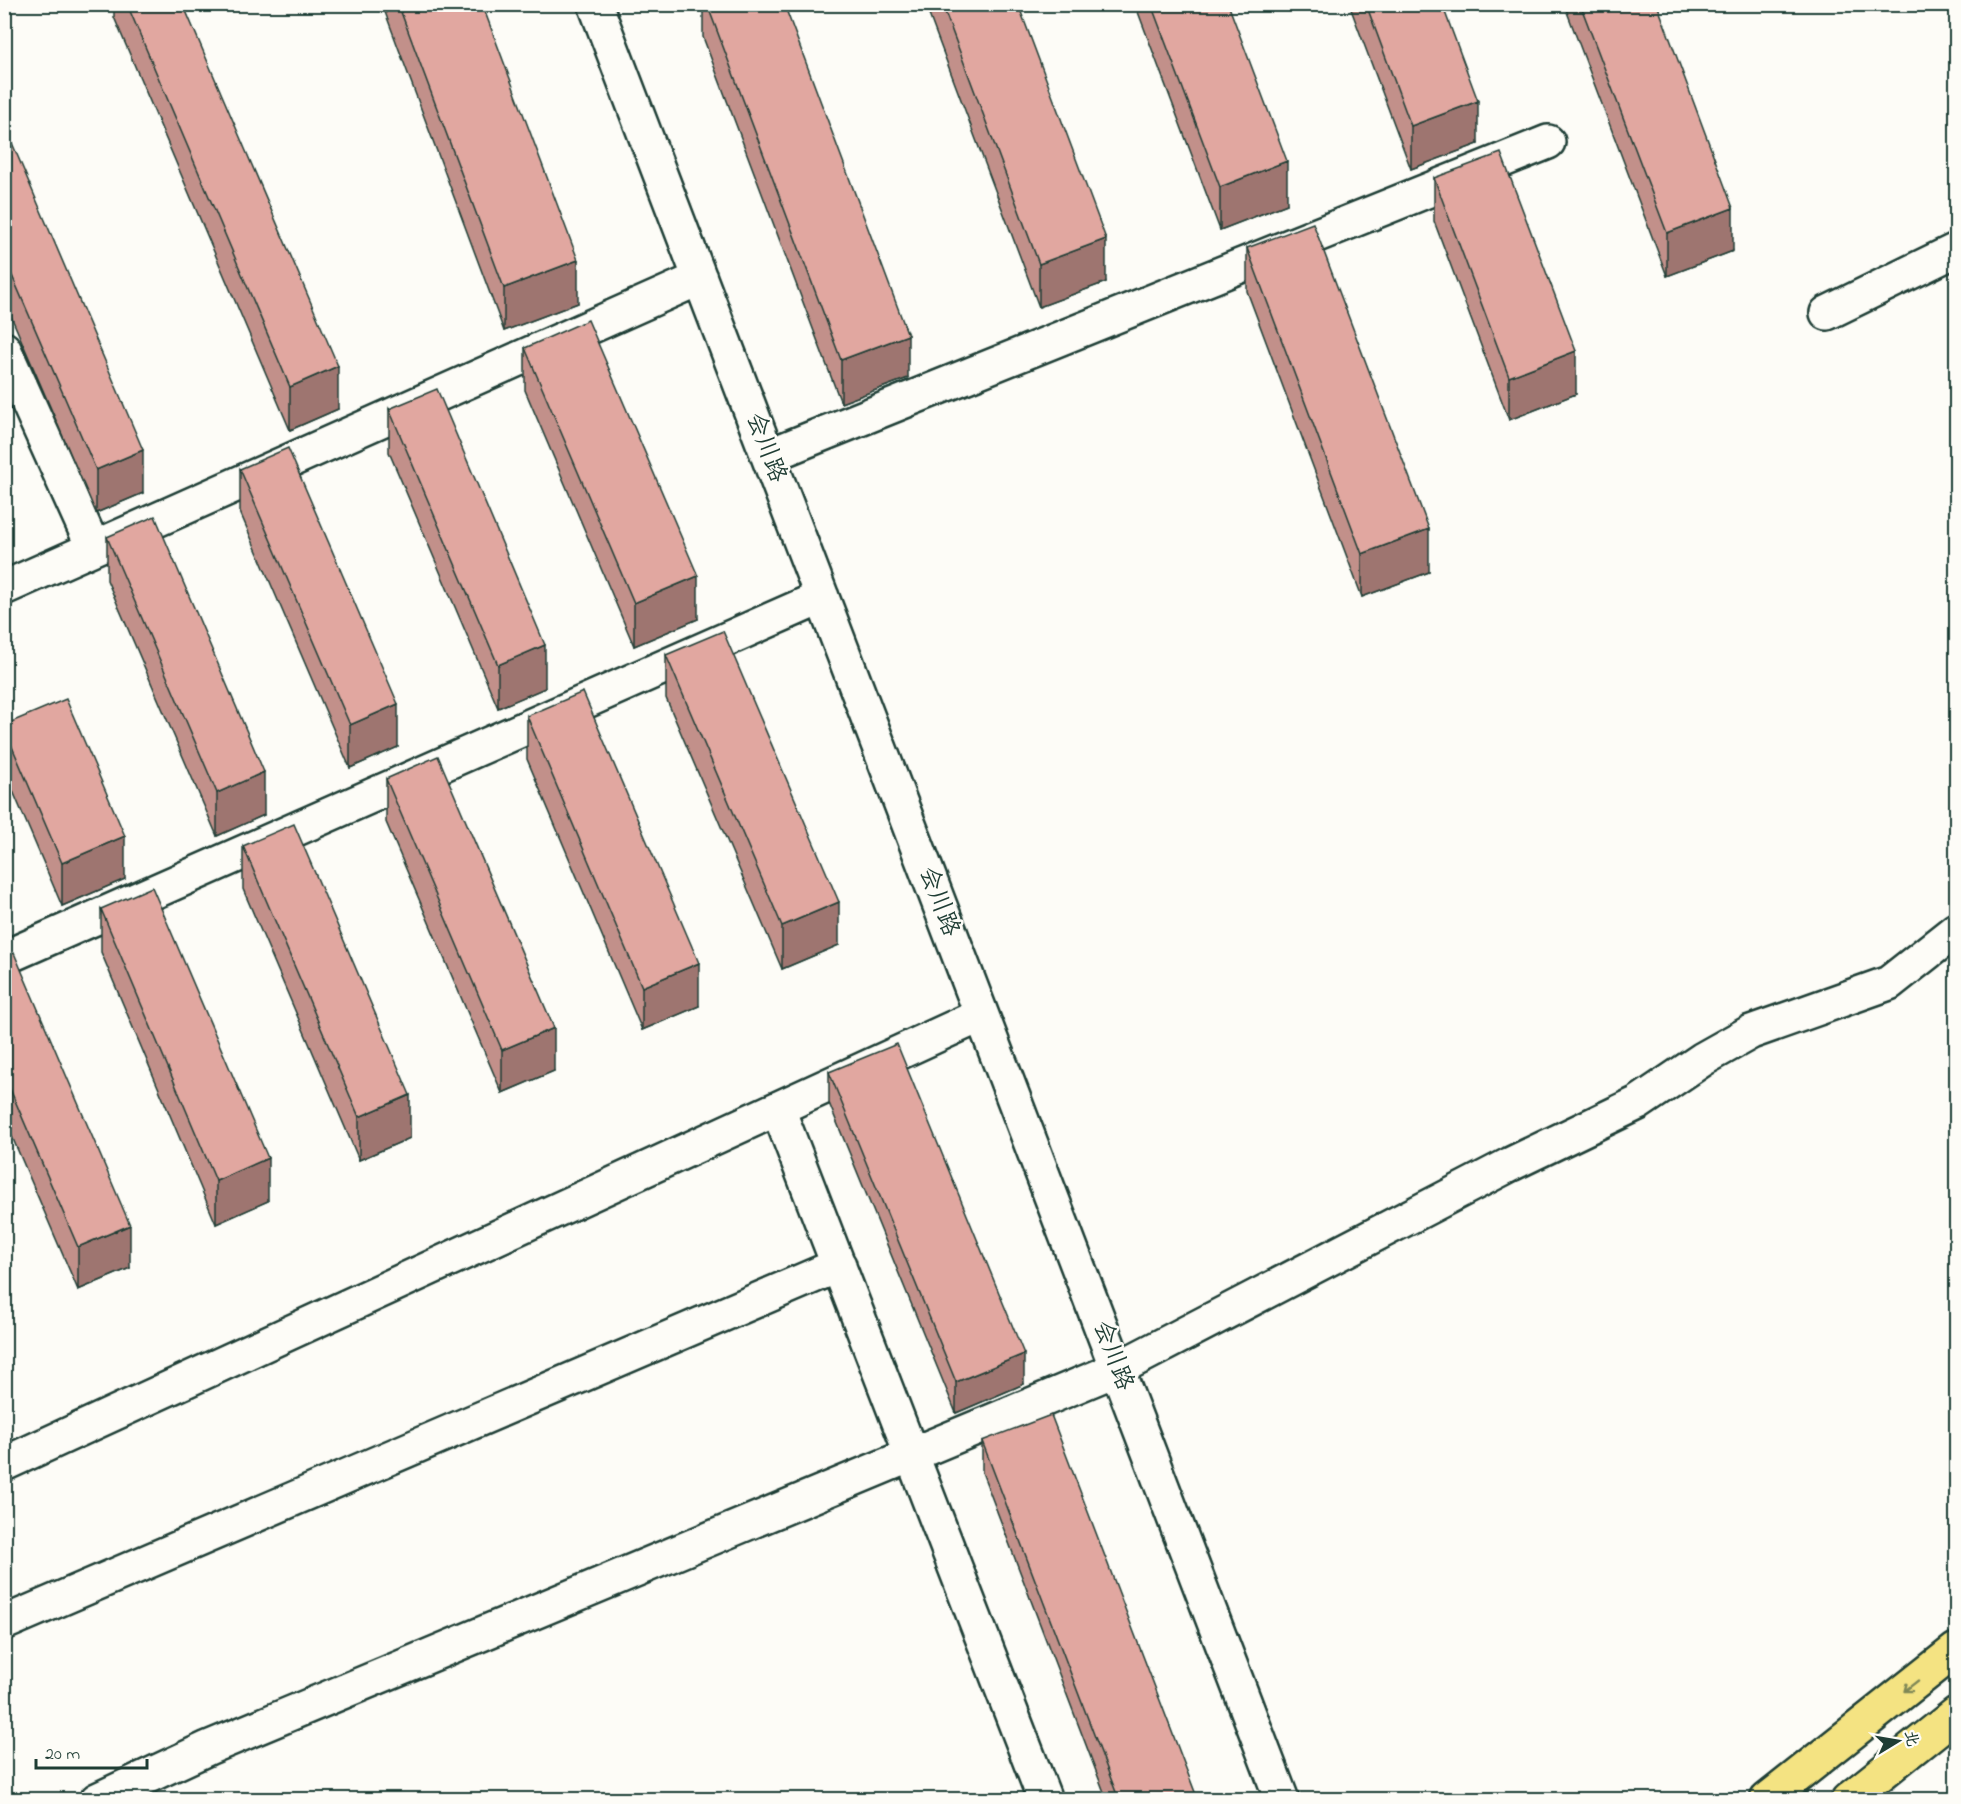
<svg xmlns="http://www.w3.org/2000/svg" width="1961" height="1804" font-family="'Indie Flower','LXGW WenKai TC',sans-serif">
<style>
.lines{fill:none;stroke-linecap:round;stroke-linejoin:round}
.minor-casing{stroke:#1f3d34;stroke-width:38}
.highway-casing{stroke:#1f3d34;stroke-width:38}
.minor{stroke:#fdfcf7;stroke-width:33}
.highway{stroke:#f4e382;stroke-width:33}
.wall{fill:#c2908a;stroke:#1f3d34;stroke-width:1.5}
.shaded-wall{fill:#9e7570;stroke:#1f3d34;stroke-width:1.5}
.building{fill:#e1a7a0;stroke:#1f3d34;stroke-width:1.5}
.oneway{stroke:#7f8857}
.labels{text-anchor:middle;dominant-baseline:central;stroke-width:5;stroke-linejoin:round;paint-order:stroke}
.street-label{font-size:24px;fill:#1f3d34;stroke:#fdfcf7}
</style>
<rect width="100%" height="100%" fill="#fdfcf7"/>
<filter id="ink" filterUnits="userSpaceOnUse"><feTurbulence type="fractalNoise" baseFrequency=".0167" numOctaves="2"/><feDisplacementMap in="SourceGraphic" scale="12" xChannelSelector="R" yChannelSelector="G"/><feConvolveMatrix kernelMatrix="1 2 1 2 8 2 1 2 1" color-interpolation-filters="sRGB"/></filter>
<g filter="url(#ink)">
<g class="lines">
<defs>
<path id="minor" d="M 595,4 L 1282,1800
M 1827,313 L 1956,250
M 4,349 L 89,538
M 768,456 L 1548,142
M 4,588 L 700,278
M 4,958 L 822,597
M 778,1109 L 1045,1800
M 4,1464 L 981,1015
M 4,1623 L 839,1265
M 97,1800 L 208,1748 L 1117,1369 L 1511,1164 L 1638,1103 L 1703,1059 L 1751,1032 L 1889,983 L 1956,930"/>
<path id="highway" d="M 1767,1800 L 1956,1650
M 1848,1800 L 1956,1714"/>
</defs>
<use href="#minor" class="minor-casing"/>
<use href="#highway" class="highway-casing"/>
<use href="#minor" class="minor"/>
<use href="#highway" class="highway"/>
</g>
<path class="wall" d="M 114,4 L 183,4 L 338,409 L 290,430 L 114,17 Z
M 382,4 L 482,4 L 578,303 L 504,331 Z
M 703,4 L 784,4 L 908,378 L 841,403 L 703,37 Z
M 925,4 L 1018,4 L 1106,282 L 1039,307 Z
M 1135,4 L 1228,4 L 1287,204 L 1220,230 Z
M 1349,4 L 1442,4 L 1478,144 L 1411,169 Z
M 1564,4 L 1657,4 L 1733,251 L 1667,276 Z
M 4,124 L 143,493 L 96,513 L 4,300 Z
M 1434,178 L 1576,394 L 1509,420 L 1434,221 Z
M 1247,248 L 1429,572 L 1362,597 L 1247,291 Z
M 525,348 L 698,619 L 634,646 L 525,390 Z
M 389,409 L 545,688 L 498,708 L 389,452 Z
M 240,469 L 398,747 L 350,768 L 240,512 Z
M 107,537 L 264,815 L 217,836 L 107,580 Z
M 666,655 L 839,945 L 782,969 L 666,698 Z
M 527,716 L 699,1006 L 642,1030 L 527,759 Z
M 4,725 L 125,879 L 62,906 L 4,770 Z
M 386,779 L 554,1071 L 502,1093 L 386,822 Z
M 243,846 L 410,1138 L 359,1160 L 243,889 Z
M 101,909 L 268,1201 L 216,1224 L 101,952 Z
M 4,957 L 130,1268 L 78,1290 L 4,1118 Z
M 829,1072 L 1024,1384 L 956,1413 L 829,1103 Z
M 982,1441 L 1198,1800 L 1107,1800 L 982,1472 Z"/>
<path class="shaded-wall" d="M 1478,101 L 1478,144 L 1411,169 L 1411,126 Z
M 1287,161 L 1287,204 L 1220,230 L 1220,187 Z
M 1733,208 L 1733,251 L 1667,276 L 1667,233 Z
M 1106,239 L 1106,282 L 1039,307 L 1039,264 Z
M 578,260 L 578,303 L 504,331 L 504,288 Z
M 908,335 L 908,378 L 841,403 L 841,360 Z
M 1576,351 L 1576,394 L 1509,420 L 1509,377 Z
M 338,366 L 338,409 L 290,430 L 290,387 Z
M 143,450 L 143,493 L 96,513 L 96,470 Z
M 1429,529 L 1429,572 L 1362,597 L 1362,554 Z
M 698,576 L 698,619 L 634,646 L 634,603 Z
M 545,645 L 545,688 L 498,708 L 498,665 Z
M 398,704 L 398,747 L 350,768 L 350,725 Z
M 264,772 L 264,815 L 217,836 L 217,793 Z
M 125,836 L 125,879 L 62,906 L 62,863 Z
M 839,902 L 839,945 L 782,969 L 782,926 Z
M 699,963 L 699,1006 L 642,1030 L 642,987 Z
M 554,1028 L 554,1071 L 502,1093 L 502,1050 Z
M 410,1095 L 410,1138 L 359,1160 L 359,1117 Z
M 268,1158 L 268,1201 L 216,1224 L 216,1181 Z
M 130,1225 L 130,1268 L 78,1290 L 78,1247 Z
M 1024,1354 L 1024,1384 L 956,1413 L 956,1382 Z"/>
<path class="building" d="M 127,4 L 183,4 L 338,366 L 290,387 Z
M 398,4 L 482,4 L 578,260 L 504,288 Z
M 707,4 L 784,4 L 908,335 L 841,360 Z
M 942,4 L 1018,4 L 1106,239 L 1039,264 Z
M 1151,4 L 1228,4 L 1287,161 L 1220,187 Z
M 1366,4 L 1442,4 L 1478,101 L 1411,126 Z
M 1580,4 L 1657,4 L 1733,208 L 1667,233 Z
M 4,124 L 143,450 L 96,470 L 4,257 Z
M 1501,153 L 1576,351 L 1509,377 L 1434,178 Z
M 1313,223 L 1429,529 L 1362,554 L 1247,248 Z
M 588,320 L 698,576 L 634,603 L 525,348 Z
M 437,389 L 545,645 L 498,665 L 389,409 Z
M 288,448 L 398,704 L 350,725 L 240,469 Z
M 155,516 L 264,772 L 217,793 L 107,537 Z
M 723,631 L 839,902 L 782,926 L 666,655 Z
M 583,692 L 699,963 L 642,987 L 527,716 Z
M 66,699 L 125,836 L 62,863 L 4,728 L 4,725 Z
M 438,756 L 554,1028 L 502,1050 L 386,779 Z
M 294,824 L 410,1095 L 359,1117 L 243,846 Z
M 152,887 L 268,1158 L 216,1181 L 101,909 Z
M 14,953 L 130,1225 L 78,1247 L 4,1075 L 4,957 Z
M 897,1044 L 1024,1354 L 956,1382 L 829,1072 Z
M 1051,1415 L 1198,1800 L 1119,1800 L 982,1441 Z"/>
<defs><path id="oneway-shaft" d="M-6 0H5M1.5-3L5.5 0L1.5 3" fill="none" stroke-width="1.6" stroke-linecap="round" stroke-linejoin="round" transform="scale(1.5)"/></defs>
<use class="oneway" href="#oneway-shaft" transform="translate(1911 1686) rotate(142)"/>
</g>
<g class="labels">
<g class="street-label">
<text transform="translate(765 448) rotate(69)">会川路</text>
<text transform="translate(938 902) rotate(69)">会川路</text>
<text transform="translate(1112 1356) rotate(69)">会川路</text>
</g>
</g>
<rect width="1961" height="1804" fill="none" stroke="#fdfcf7" stroke-width="24"/>
<rect x="12" y="12" width="1937" height="1780" fill="none" stroke="#1f3d34" stroke-width="2" filter="url(#ink)"/>
<g transform="translate(1898 1741) rotate(79)" stroke="#fdfcf7" stroke-width="4.5" paint-order="stroke">
<path d="M0-4.5L10 22L0 15L-10 22Z" fill="#1f3d34"/>
<text y="-9" font-size="16" font-weight="bold" text-anchor="middle" fill="#1f3d34">北</text>
</g>
<path d="M36 1759v9h111v-9" fill="none" stroke="#1f3d34" stroke-width="3"/>
<text x="45" y="1759" font-size="18" fill="#1f3d34" stroke="#fdfcf7" stroke-width="4.5" paint-order="stroke">20 m</text>
</svg>
